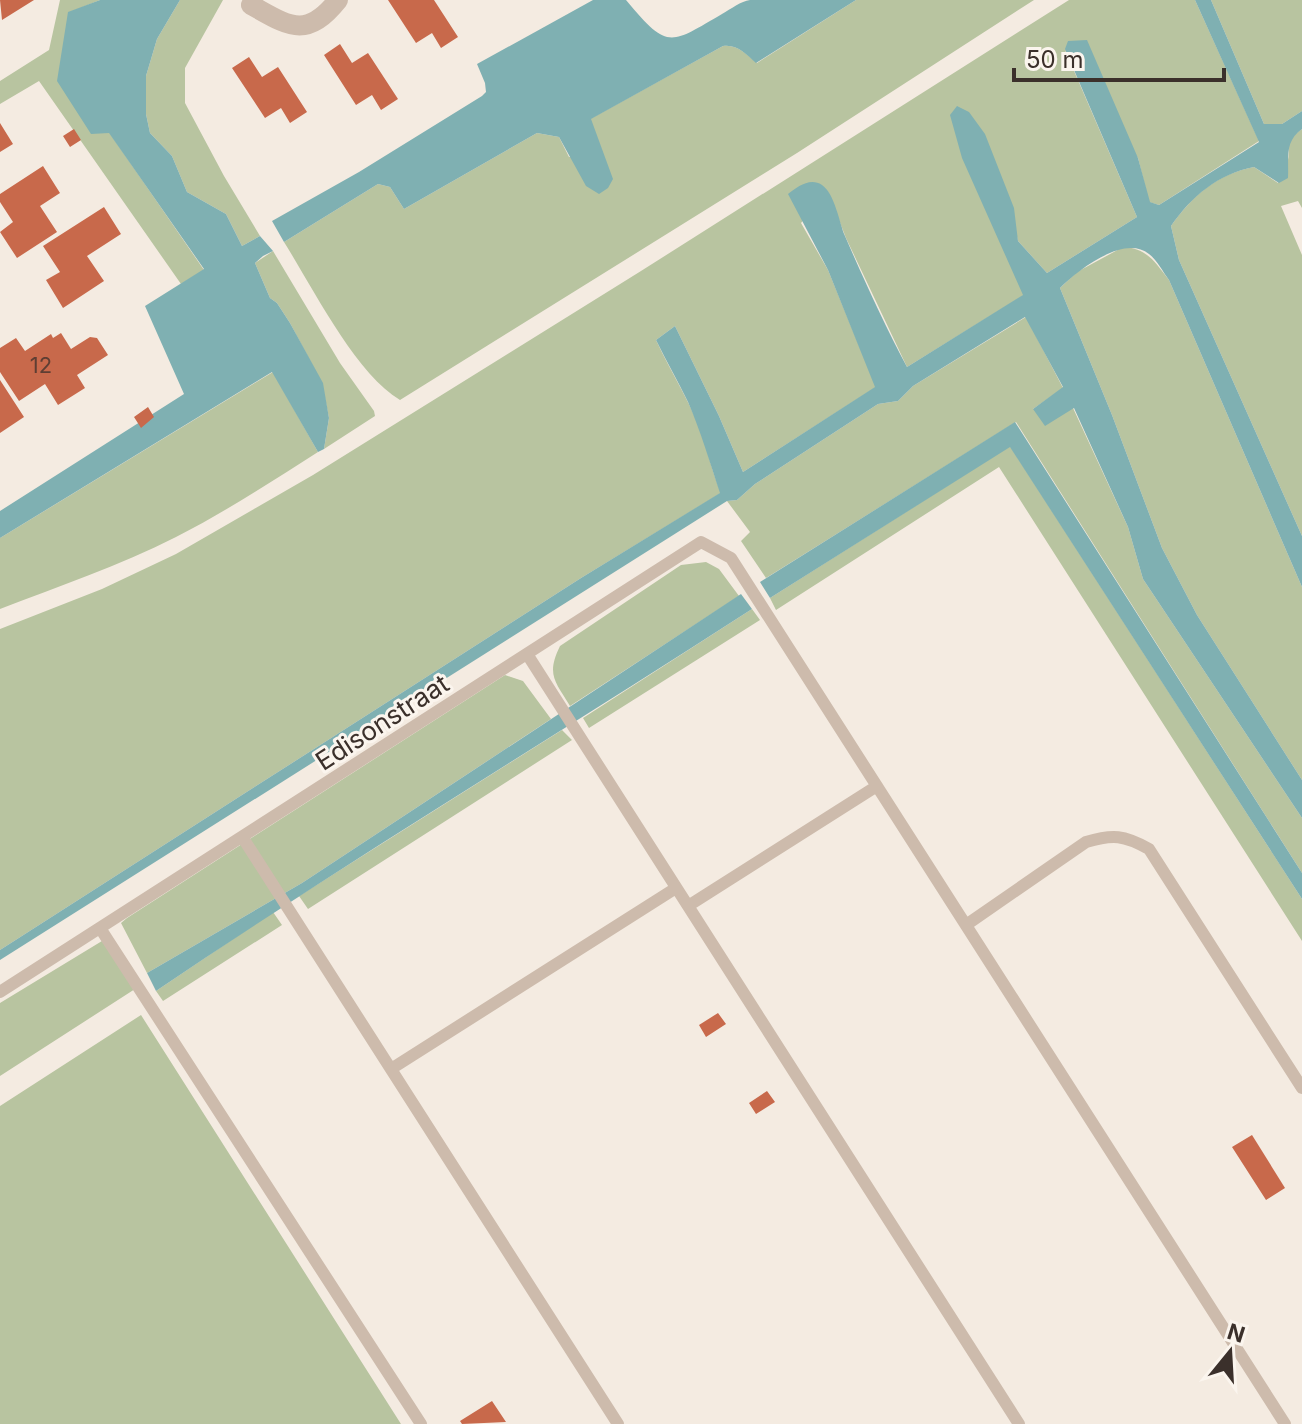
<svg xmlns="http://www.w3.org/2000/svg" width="1302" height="1424" font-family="Inter,sans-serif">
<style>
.green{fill:#b8c4a0}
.water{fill:#7fb0b2}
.building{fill:#c8694b}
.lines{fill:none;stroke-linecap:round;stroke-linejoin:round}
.service{stroke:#cdbbac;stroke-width:12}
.minor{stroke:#cdbbac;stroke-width:20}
.labels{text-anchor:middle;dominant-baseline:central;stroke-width:6;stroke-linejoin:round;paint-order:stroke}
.number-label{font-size:22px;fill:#5e3e33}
.street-label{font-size:26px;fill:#3b302b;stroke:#fbf5ee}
</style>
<rect width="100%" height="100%" fill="#f4ebe1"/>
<path class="green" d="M 60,0 L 100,0 L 68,13 L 109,132 L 204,270 L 181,284 L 39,81 L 0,104 L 0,81 L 49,50 Z
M 180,0 L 223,0 L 185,68 L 185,103 L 224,176 L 260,236 L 242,246 L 226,214 L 187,192 L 172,156 L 150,133 L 146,114 L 146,76 L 157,39 Z
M 856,0 L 1034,0 L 797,153 L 400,400 C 355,373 313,288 284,242 L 378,184 L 390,187 L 404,209 L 537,133 L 559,137 L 569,157 L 602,151 L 590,119 L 723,46 C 737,44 746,54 757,63 Z
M 1069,0 L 1195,0 L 1259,141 L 1159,205 L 1149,202 L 1138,158 L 1065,50 L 1137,217 L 1047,273 L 1018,241 L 1015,228 L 1010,262 L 1024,295 L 907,367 L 846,238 L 828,192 L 801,223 L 828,270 L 876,387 L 743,472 L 719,416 L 675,326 L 656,340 C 672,375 694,407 705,444 C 710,461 714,476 721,493 L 581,578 L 0,950 L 0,629 L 102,589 L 176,554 L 313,475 L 641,271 Z
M 1211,0 L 1302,0 L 1302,111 L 1282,124 L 1264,124 Z
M 1302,129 L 1302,208 L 1298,201 L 1281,206 L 1302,255 L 1302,536 L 1179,260 L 1171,226 C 1193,195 1217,174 1254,167 L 1278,183 C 1281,177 1285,170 1287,164 C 1292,148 1282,143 1302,129 Z
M 1123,247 C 1147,248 1155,262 1169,280 L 1302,587 L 1302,780 L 1197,615 L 1162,548 L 1112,415 L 1060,288 L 1077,272 Z
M 273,251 L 340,363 L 374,411 L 375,416 L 324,449 L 329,418 L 322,383 L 290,323 L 277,303 L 270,298 L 255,263 Z
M 1026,317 L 1063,388 L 1033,409 L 1073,408 L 1128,527 L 1143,579 L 1302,818 L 1302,873 L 1016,422 L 766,578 L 741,541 L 750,532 L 727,501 L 737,500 L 755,484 L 878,404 L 898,401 L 913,386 Z
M 273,372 L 318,452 C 271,482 225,512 176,537 C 119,566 59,586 0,609 L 0,538 Z
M 1010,446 L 1302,899 L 1302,941 L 999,467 L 776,610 L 770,598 Z
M 706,562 L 719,569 L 739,596 L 570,706 C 555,681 546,675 560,646 L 681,565 Z
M 752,609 L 760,620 L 589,728 L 583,718 Z
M 505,675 L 523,681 L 551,719 L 302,883 L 147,973 L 121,923 L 127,918 Z
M 562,730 L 572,740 L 308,909 L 299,896 Z
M 273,912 L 282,925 L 163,1001 L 156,991 Z
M 102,941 L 135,989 L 0,1076 L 0,1003 Z
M 141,1015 L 401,1424 L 0,1424 L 0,1106 Z"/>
<path class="water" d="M 100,0 L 180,0 L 157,39 L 146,76 L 146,114 L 150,133 L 172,156 L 187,192 L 226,214 L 242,246 L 260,236 L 273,251 L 263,256 L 255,263 L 270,298 L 277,303 L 290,323 L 323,383 L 329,418 L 324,449 L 318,452 L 272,372 L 0,538 L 0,511 L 184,394 L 145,306 L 204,269 L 109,133 L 91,134 L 57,81 L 68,12 Z
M 593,0 L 626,0 C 668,50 669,45 722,14 C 731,9 741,1 750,0 C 781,0 823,0 856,0 L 756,63 C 746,54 737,44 723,46 L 591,119 L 613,179 L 608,188 L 599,194 L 586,186 L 559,137 L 537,133 L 404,209 L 390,187 L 378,184 L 284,242 L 272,221 L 359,172 L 482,96 L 486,92 L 485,83 L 477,64 Z
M 1195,0 L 1211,0 L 1264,124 L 1282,124 L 1302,111 L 1302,129 C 1284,142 1289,158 1288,178 L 1279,183 L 1254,167 C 1218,174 1192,196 1171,226 L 1179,260 L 1302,536 L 1302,587 L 1169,280 C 1163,272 1157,260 1149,254 C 1124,234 1078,270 1060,288 L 1112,415 L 1162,548 L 1197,615 L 1302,780 L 1302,818 L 1143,579 L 1128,527 L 1074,408 L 1045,426 L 1033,409 L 1063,387 L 1025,317 L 913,386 L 898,401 L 878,404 L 755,484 L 737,500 L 727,501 L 0,960 L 0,950 L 581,578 L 720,493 C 710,463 701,432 688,402 C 678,381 666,361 656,340 L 675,326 L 719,416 L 743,472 L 875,387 L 828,270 L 788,194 C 797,187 810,177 822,185 C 835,194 839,222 845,236 C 864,280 885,326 907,367 L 1023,295 L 962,158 L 950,115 L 957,106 L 969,112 L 985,134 L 1014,208 L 1018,241 L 1047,273 L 1137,217 L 1065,49 L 1068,41 L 1087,40 L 1138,158 L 1150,202 L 1159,205 L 1259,142 Z
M 1015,422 L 1302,873 L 1302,899 L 1010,447 L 770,598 L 760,582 Z
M 741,594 L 752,609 C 554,737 351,859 156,991 L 147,973 L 302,883 Z"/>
<path class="building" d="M 0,0 L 34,0 L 2,20 Z
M 388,0 L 434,0 L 458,37 L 441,48 L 432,33 L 416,43 Z
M 340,44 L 352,63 L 368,53 L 398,99 L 381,110 L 372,95 L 356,105 L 324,55 Z
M 249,57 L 262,77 L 278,67 L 307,112 L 290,123 L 281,108 L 265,118 L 232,68 Z
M 0,123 L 13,144 L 0,152 Z
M 74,129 L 81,140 L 70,147 L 63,136 Z
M 43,166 L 60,193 L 40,206 L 57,232 L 17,258 L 0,232 L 13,222 L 0,202 L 0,194 Z
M 104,207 L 121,234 L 87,256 L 104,281 L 63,308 L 46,280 L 60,272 L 43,246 Z
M 61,333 L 71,349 L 90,337 L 97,338 L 108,355 L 77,375 L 85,388 L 58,405 L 45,384 L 19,401 L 0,372 L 0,348 L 16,338 L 25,351 L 51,334 L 53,338 Z
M 0,380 L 24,417 L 0,433 Z
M 148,407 L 154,417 L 141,428 L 134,417 Z
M 718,1013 L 726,1024 L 706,1037 L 699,1025 Z
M 767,1091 L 775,1102 L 756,1114 L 749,1103 Z
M 1252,1135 L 1285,1188 L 1266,1200 L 1232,1147 Z
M 492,1401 L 506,1422 L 462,1424 L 460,1421 Z"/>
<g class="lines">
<path class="service" d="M 527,654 L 1019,1424
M 243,838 L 618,1424
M 688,906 L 877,786
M 966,925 L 1086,842 C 1113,834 1124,835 1149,849 L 1302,1088
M 100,928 L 421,1424
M 0,992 L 701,542 L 731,558 L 1285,1424
M 391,1069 L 676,888"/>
<path class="minor" d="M 251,5 C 289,26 306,40 338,0"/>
</g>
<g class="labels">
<g class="number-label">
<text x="41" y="365">12</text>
</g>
<g class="street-label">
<text transform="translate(382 722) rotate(-33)">Edisonstraat</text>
</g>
</g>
<g transform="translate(1230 1352) rotate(18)" stroke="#fbf5ee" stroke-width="6" paint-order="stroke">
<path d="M0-6L14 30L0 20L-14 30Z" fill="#3b302b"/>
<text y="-12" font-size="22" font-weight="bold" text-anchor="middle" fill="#3b302b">N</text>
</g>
<path d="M1014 68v12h210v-12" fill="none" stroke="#3b302b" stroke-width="4"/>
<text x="1026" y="68" font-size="24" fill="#3b302b" stroke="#fbf5ee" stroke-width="6" paint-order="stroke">50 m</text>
</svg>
